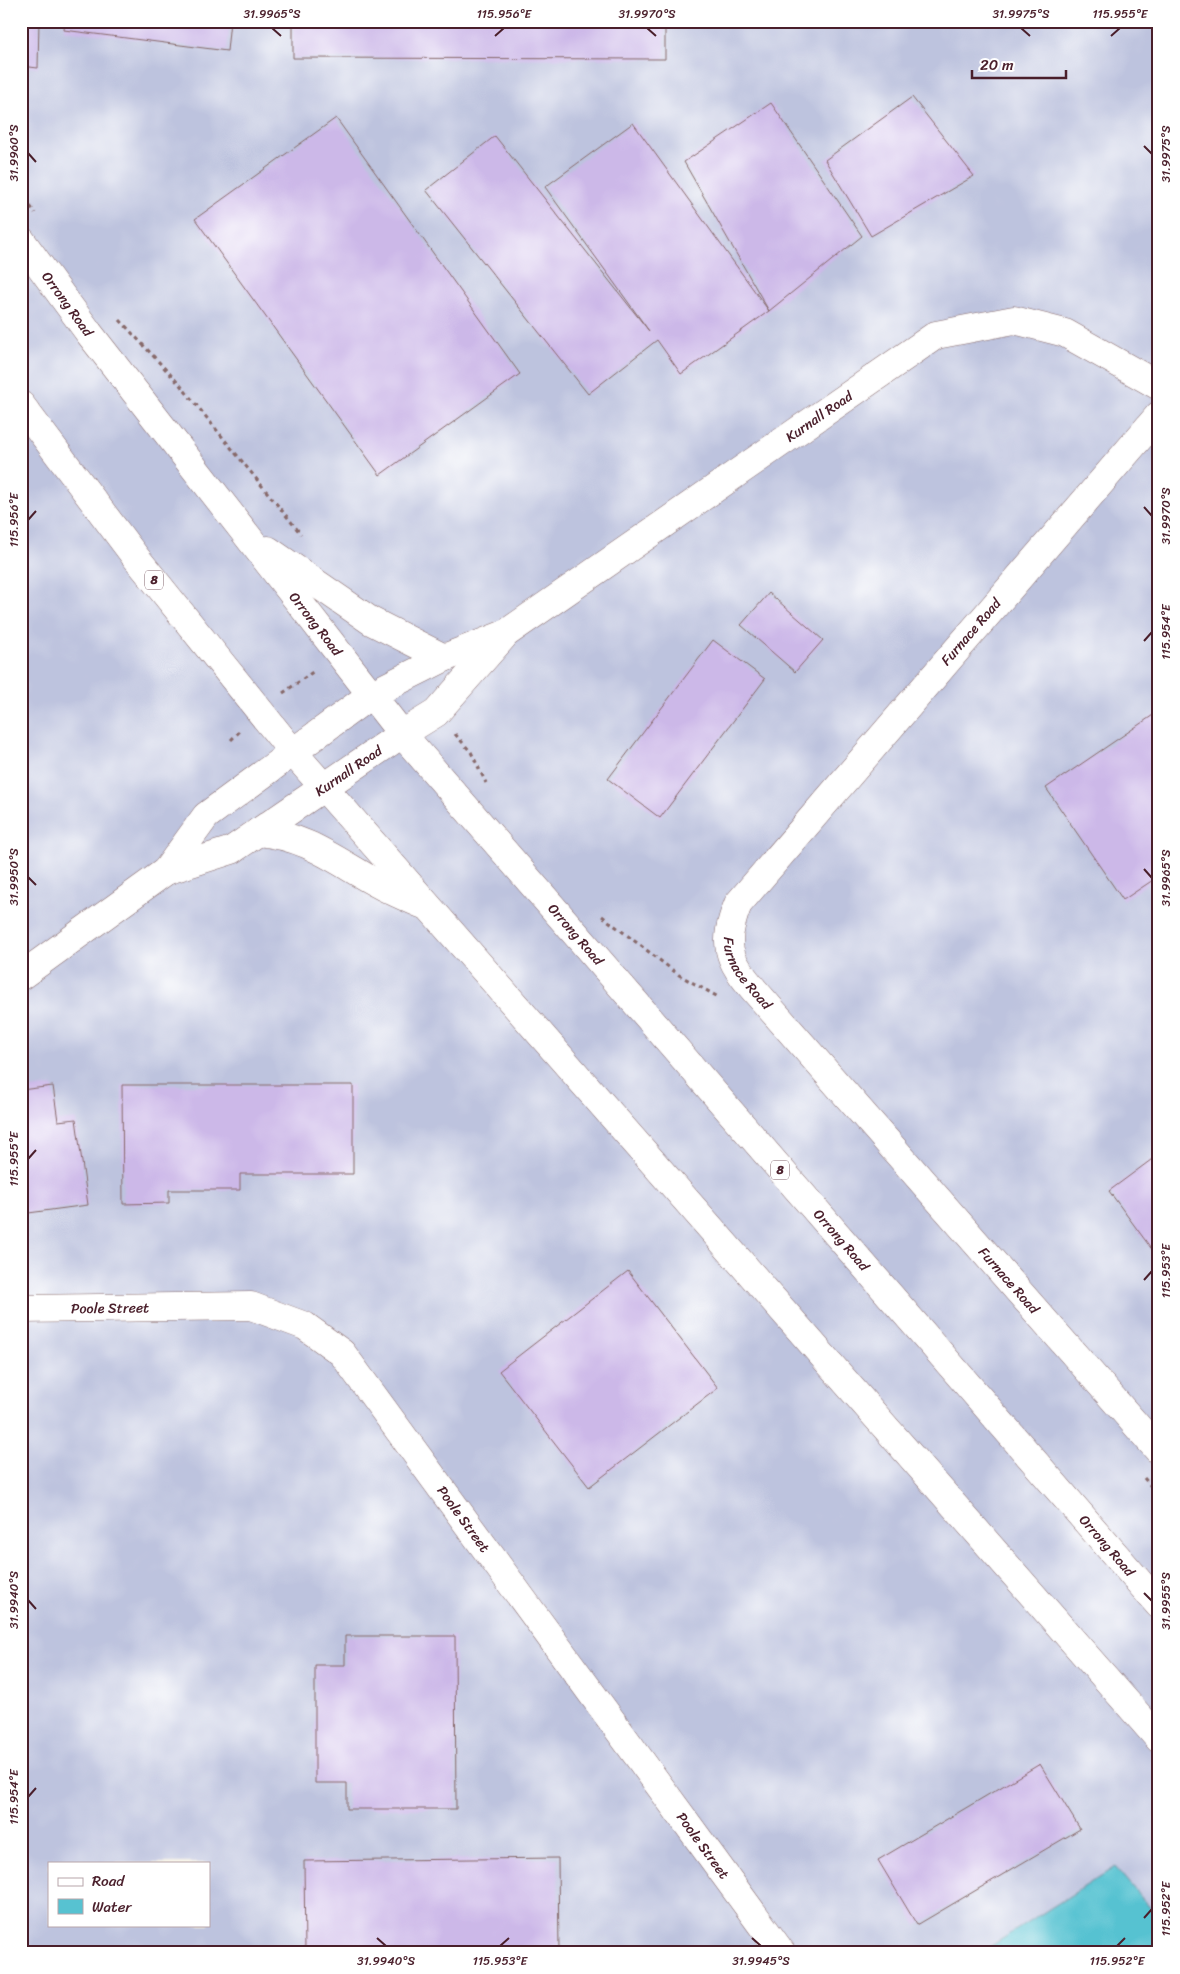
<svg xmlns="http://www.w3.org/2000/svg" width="1180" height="1974" font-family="Sriracha,sans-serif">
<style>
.industrial{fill:#bdc3de;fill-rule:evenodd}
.water{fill:#57c2d1;stroke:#50707e}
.building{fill:#ccb8e8}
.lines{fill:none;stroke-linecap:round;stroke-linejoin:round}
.minor-casing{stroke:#866869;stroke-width:29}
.tertiary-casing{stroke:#866869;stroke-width:29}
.trunk-casing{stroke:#866869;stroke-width:29}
.path{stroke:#866869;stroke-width:3;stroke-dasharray:4 4;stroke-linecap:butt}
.minor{stroke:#fff;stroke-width:28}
.tertiary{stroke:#fff;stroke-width:28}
.trunk{stroke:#fff;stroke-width:28}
.ticks{fill:none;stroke:#4a1f2b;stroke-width:2}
.labels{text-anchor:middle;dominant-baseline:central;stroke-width:4.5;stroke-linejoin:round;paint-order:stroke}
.shield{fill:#fff;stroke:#80626b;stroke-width:1}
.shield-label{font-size:12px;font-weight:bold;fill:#4a1f2b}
.street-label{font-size:14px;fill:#4a1f2b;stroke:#fff}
.neatline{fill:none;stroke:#4a1f2b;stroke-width:2}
.ticks-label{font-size:12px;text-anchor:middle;fill:#4a1f2b}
</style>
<rect width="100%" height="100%" fill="#fff"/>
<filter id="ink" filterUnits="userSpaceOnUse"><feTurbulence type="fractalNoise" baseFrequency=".02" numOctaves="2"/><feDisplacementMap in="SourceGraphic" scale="10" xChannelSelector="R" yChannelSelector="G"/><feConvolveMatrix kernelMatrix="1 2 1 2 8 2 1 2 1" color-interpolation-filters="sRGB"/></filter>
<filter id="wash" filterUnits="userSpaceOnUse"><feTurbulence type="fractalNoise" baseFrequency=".0096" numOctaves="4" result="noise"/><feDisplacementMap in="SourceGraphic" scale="20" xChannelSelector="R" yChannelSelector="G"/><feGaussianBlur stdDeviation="1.12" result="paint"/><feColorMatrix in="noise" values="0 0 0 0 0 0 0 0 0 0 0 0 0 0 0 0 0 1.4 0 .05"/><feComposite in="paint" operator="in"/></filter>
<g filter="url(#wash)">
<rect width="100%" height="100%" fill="#f4efdc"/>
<path class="industrial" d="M 21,21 L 1159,21 L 1159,1953 L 21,1953 ZM 49,1863 L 209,1863 L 209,1925 L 49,1925 Z"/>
<path class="water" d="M 1115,1867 L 1159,1918 L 1159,1953 L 980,1953 Z"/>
<g id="blocks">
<path class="building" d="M 21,21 L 39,21 L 38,68 L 21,66 Z
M 65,21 L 230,21 L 227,51 L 64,30 Z
M 293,21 L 665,21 L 665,59 L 293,58 Z
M 912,97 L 974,176 L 871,236 L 825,160 Z
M 771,103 L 862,236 L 769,311 L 684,162 Z
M 336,118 L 520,374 L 380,475 L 195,219 Z
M 633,123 L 769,311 L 681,374 L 657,340 L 588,394 L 426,190 L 495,136 L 649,331 L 545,187 Z
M 769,593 L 823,640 L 795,672 L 741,625 Z
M 713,640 L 765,679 L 660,818 L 608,779 Z
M 1159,711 L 1159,876 L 1123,900 L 1046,788 Z
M 122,1085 L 353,1085 L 353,1174 L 240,1174 L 240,1190 L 169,1190 L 169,1203 L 123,1204 Z
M 53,1086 L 58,1121 L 76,1119 L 88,1205 L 21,1214 L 21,1090 Z
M 1159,1154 L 1159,1259 L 1109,1191 Z
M 628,1271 L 718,1388 L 589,1487 L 499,1371 Z
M 345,1636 L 455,1636 L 456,1809 L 347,1809 L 347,1783 L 315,1783 L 315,1665 L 345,1665 Z
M 1040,1764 L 1080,1829 L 917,1925 L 878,1860 Z
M 558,1858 L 559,1953 L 305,1953 L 304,1861 Z"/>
</g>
</g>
<g filter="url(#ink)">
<use href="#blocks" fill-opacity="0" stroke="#866869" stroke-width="1"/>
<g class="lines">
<defs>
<g id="minor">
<path id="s1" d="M 1159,415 L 738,904 C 722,944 727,959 755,991 L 1159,1451"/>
<path id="s2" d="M 372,694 L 444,658 L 505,634 L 936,335 L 1014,320 L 1065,333 L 1159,386"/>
<path d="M 402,734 L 436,713 L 503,637"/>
<path id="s3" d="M 21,1309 L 251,1306 L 305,1326 L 342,1353 L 782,1953"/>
</g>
<g id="tertiary">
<path id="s4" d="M 166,871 L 232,850 L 402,734"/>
<path d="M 21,976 L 166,871 L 206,816 L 372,694"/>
</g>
<g id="trunk">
<path id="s5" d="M 21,240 L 89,333 L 402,734 L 1159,1605"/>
<path d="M 21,405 L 134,555 L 292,751 L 1159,1739"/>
<path d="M 268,550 L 371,621 L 444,658"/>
<path d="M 258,832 C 308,836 337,862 380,885 C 393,892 407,898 421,904"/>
</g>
</defs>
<use href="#minor" class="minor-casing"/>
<use href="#tertiary" class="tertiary-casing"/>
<use href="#trunk" class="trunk-casing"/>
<path class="path" d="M 21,193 L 35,213
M 120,320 L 181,386 L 301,534
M 283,693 L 314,671
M 455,734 L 471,752 L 486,783
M 231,740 L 239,732
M 602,916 L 679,975 L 720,998
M 1144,1478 L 1159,1496"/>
<use href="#minor" class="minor"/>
<use href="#tertiary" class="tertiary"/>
<use href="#trunk" class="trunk"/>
</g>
</g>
<path class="ticks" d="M 272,28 L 281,36M 647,28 L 656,36M 1021,28 L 1030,36M 495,36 L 504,28M 1111,36 L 1120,28M 1144,146 L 1152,154M 28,153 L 36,162M 1144,507 L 1152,516M 28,520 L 36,511M 1144,641 L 1152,632M 1144,869 L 1152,878M 28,877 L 36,885M 28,1159 L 36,1150M 1144,1280 L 1152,1271M 1144,1593 L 1152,1601M 28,1600 L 36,1609M 28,1797 L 36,1788M 1144,1918 L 1152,1909M 377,1938 L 386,1946M 752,1938 L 761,1946M 500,1946 L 509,1938M 1117,1946 L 1125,1938"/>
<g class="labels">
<g class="shield">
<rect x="145" y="570.5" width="18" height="19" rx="4"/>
<rect x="771" y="1160.5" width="18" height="19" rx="4"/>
</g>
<g class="shield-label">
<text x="154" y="580">8</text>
<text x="780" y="1170">8</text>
</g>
<g class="street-label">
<text stroke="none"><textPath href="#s5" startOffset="79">Orrong Road</textPath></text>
<text stroke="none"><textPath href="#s2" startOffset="528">Kurnall Road</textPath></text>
<text stroke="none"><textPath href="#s5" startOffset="484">Orrong Road</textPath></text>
<text transform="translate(971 632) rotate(-49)">Furnace Road</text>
<text stroke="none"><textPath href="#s4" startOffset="210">Kurnall Road</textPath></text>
<text stroke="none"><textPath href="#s5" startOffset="889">Orrong Road</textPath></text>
<text stroke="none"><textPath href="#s1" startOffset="721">Furnace Road</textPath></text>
<text stroke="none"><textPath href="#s5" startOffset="1294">Orrong Road</textPath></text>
<text stroke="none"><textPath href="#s1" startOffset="1126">Furnace Road</textPath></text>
<text stroke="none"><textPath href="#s3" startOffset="89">Poole Street</textPath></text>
<text stroke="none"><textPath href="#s3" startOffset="539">Poole Street</textPath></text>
<text stroke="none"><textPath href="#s5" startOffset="1699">Orrong Road</textPath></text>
<text stroke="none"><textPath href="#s3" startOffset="944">Poole Street</textPath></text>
</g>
</g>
<rect width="1180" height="1974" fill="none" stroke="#fff" stroke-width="55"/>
<rect x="48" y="1862" width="162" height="65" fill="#ffffff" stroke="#b7a5aa"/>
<rect x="58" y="1878" width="25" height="8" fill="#ffffff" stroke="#b7a5aa"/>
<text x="92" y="1886" font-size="15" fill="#4a1f2b">Road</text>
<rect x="58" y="1899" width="25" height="15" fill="#57c2d1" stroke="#b7a5aa"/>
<text x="92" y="1912" font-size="15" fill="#4a1f2b">Water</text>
<path d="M972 70v8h94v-8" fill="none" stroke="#4a1f2b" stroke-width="2.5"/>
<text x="980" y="70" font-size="15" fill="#4a1f2b" stroke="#ffffff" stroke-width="4" paint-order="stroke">20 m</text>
<rect x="28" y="28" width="1124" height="1918" class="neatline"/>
<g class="ticks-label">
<text x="272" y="18">31.9965°S</text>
<text x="504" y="18">115.956°E</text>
<text x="647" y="18">31.9970°S</text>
<text x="1021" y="18">31.9975°S</text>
<text x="1120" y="18">115.955°E</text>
<text transform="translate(14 153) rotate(-90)" y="4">31.9960°S</text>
<text transform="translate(1166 154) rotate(-90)" y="4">31.9975°S</text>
<text transform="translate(1166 516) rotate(-90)" y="4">31.9970°S</text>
<text transform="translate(14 520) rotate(-90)" y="4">115.956°E</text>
<text transform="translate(1166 632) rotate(-90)" y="4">115.954°E</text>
<text transform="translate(14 877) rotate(-90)" y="4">31.9950°S</text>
<text transform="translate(1166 878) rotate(-90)" y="4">31.9965°S</text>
<text transform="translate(14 1159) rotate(-90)" y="4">115.955°E</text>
<text transform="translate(1166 1271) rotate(-90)" y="4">115.953°E</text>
<text transform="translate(14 1600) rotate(-90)" y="4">31.9940°S</text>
<text transform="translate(1166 1601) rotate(-90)" y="4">31.9955°S</text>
<text transform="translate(14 1797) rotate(-90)" y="4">115.954°E</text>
<text transform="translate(1166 1909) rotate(-90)" y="4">115.952°E</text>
<text x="386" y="1965">31.9940°S</text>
<text x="500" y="1965">115.953°E</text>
<text x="761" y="1965">31.9945°S</text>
<text x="1117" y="1965">115.952°E</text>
</g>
</svg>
